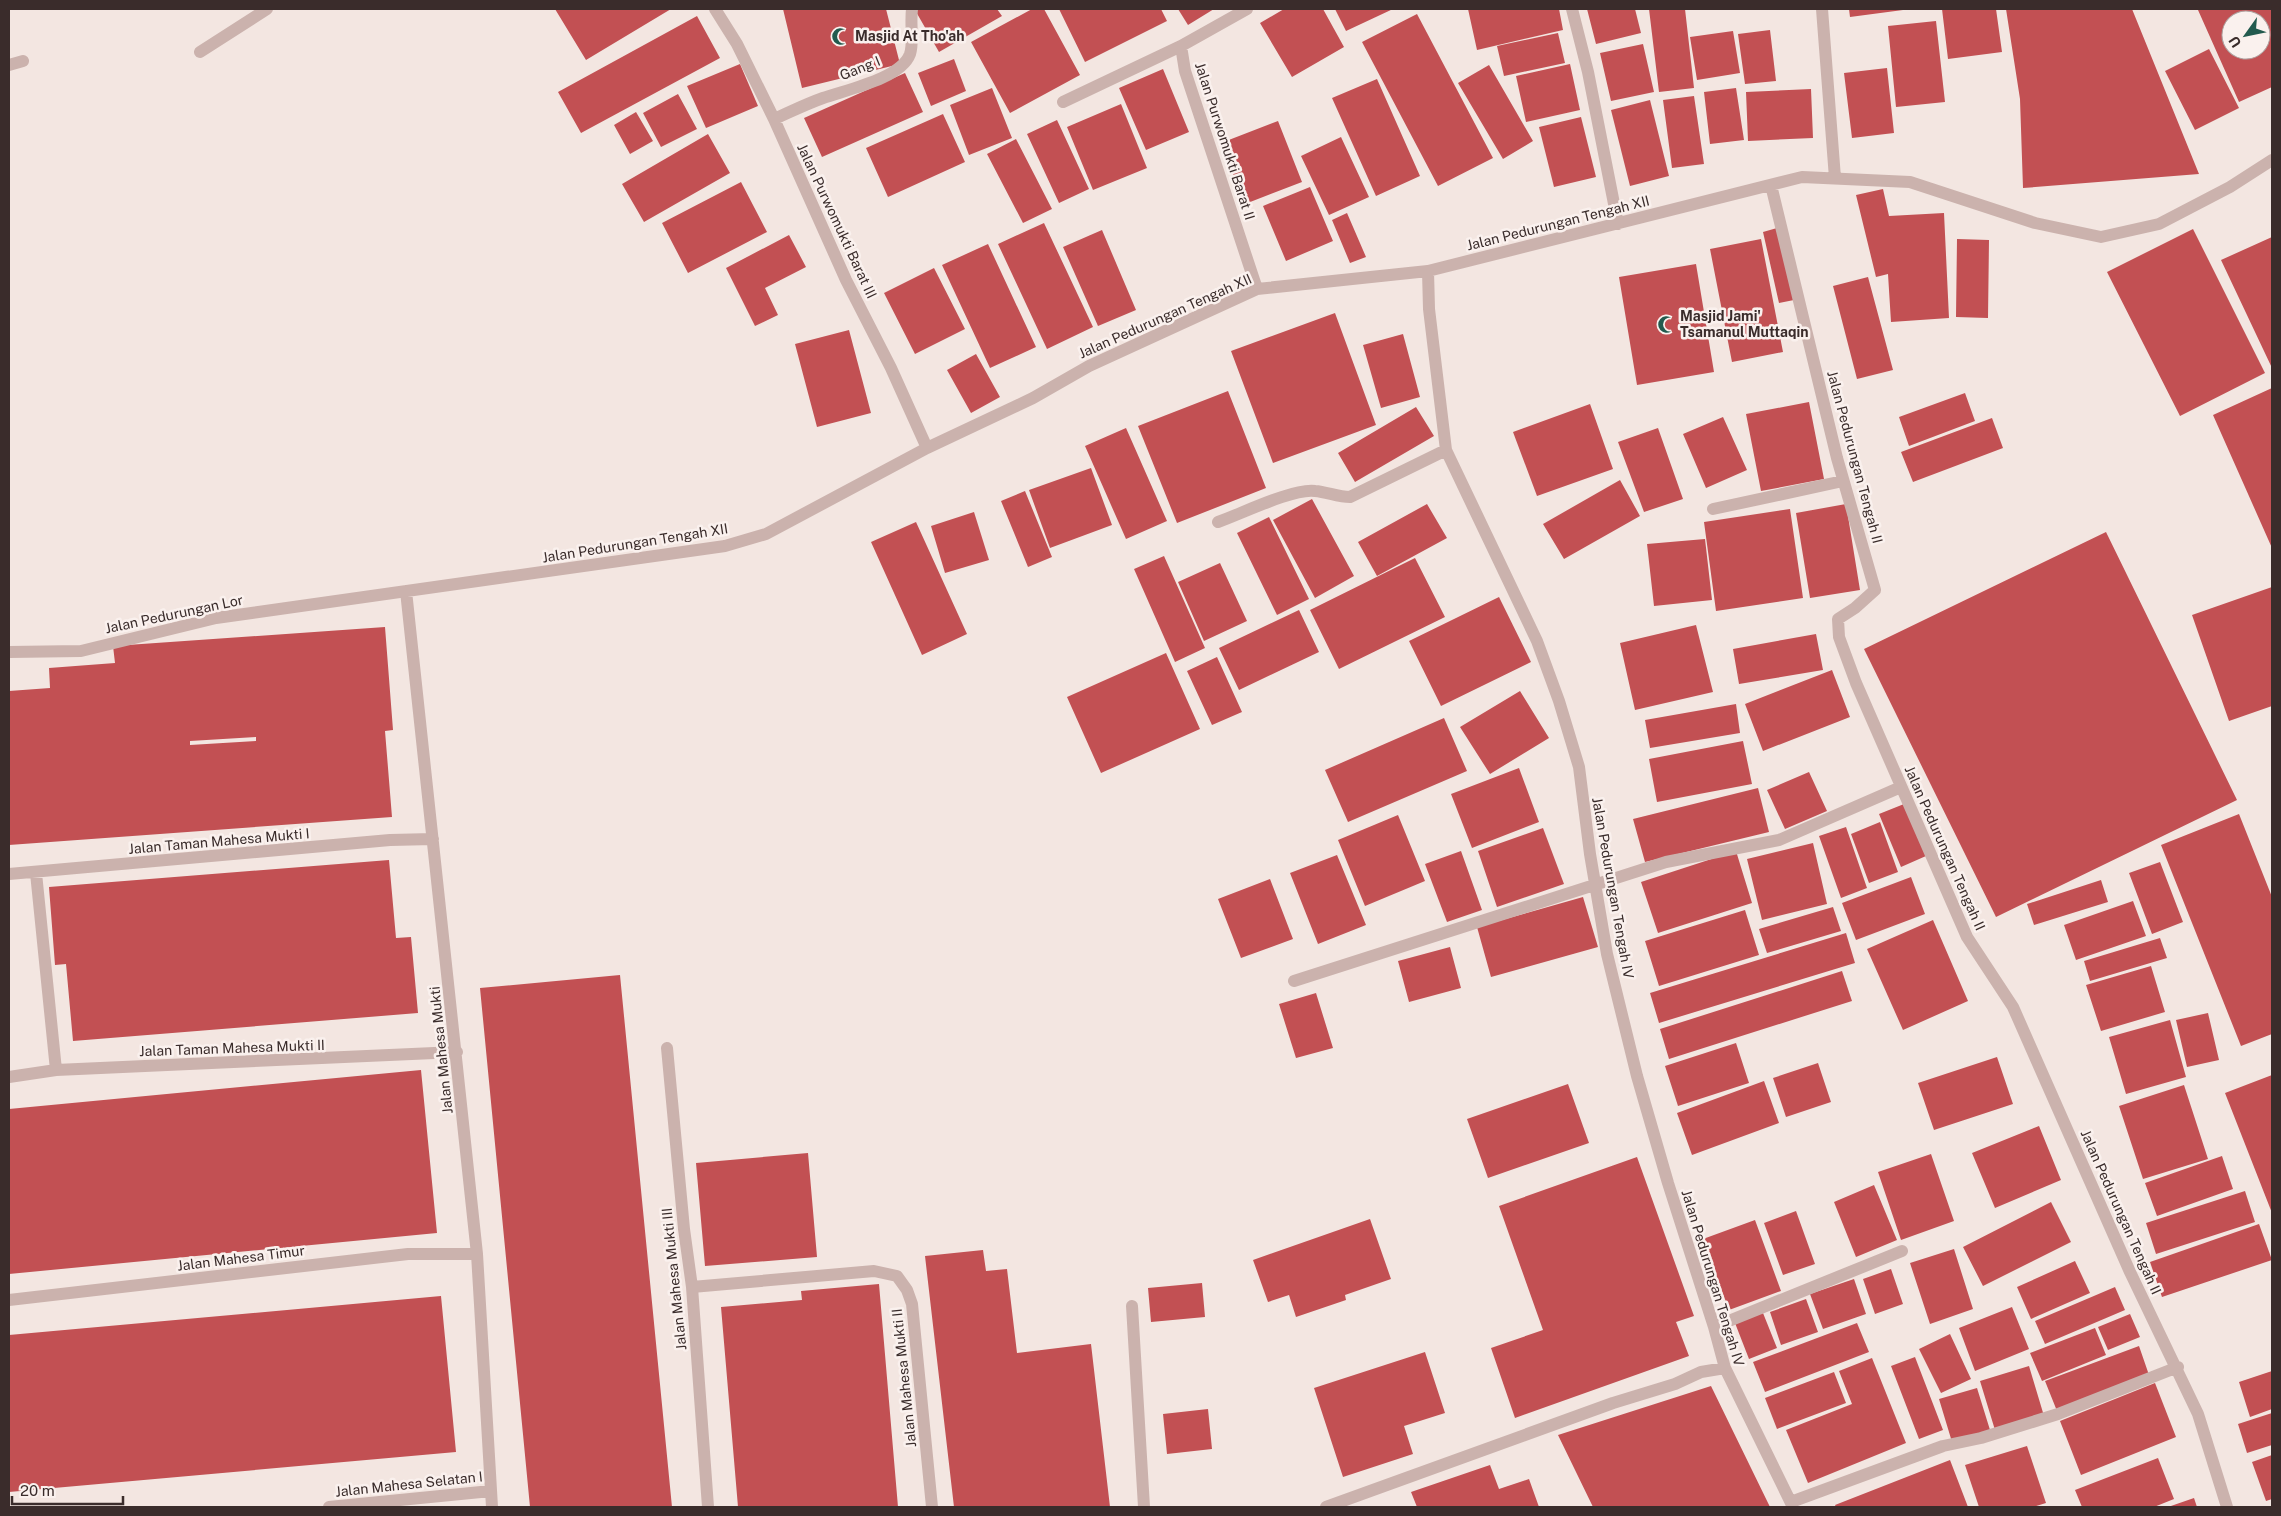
<svg xmlns="http://www.w3.org/2000/svg" width="2281" height="1516" font-family="'Public Sans',sans-serif">
<style>
.building{fill:#c25053;fill-rule:evenodd}
.lines{fill:none;stroke-linecap:round;stroke-linejoin:round}
.street{stroke:#cbb2ad;stroke-width:12}
.labels{text-anchor:middle;dominant-baseline:central;stroke-width:5;stroke-linejoin:round;paint-order:stroke}
.poi-label{font-size:14px;font-weight:bold;fill:#3a2c2b;stroke:#faf1ee;text-anchor:start}
.street-label{font-size:14px;fill:#3a2c2b;stroke:#faf1ee}
</style>
<rect width="100%" height="100%" fill="#f3e6e1"/>
<path class="building" d="M 555,9 L 671,9 L 586,60 Z
M 783,9 L 886,9 L 900,64 L 802,88 Z
M 918,9 L 997,9 L 1002,16 L 939,52 L 915,10 Z
M 1032,9 L 1044,9 L 1080,75 L 1010,113 L 971,42 Z
M 1059,9 L 1161,9 L 1167,21 L 1085,62 Z
M 1178,9 L 1214,9 L 1188,25 Z
M 1284,9 L 1323,9 L 1344,47 L 1292,77 L 1260,23 Z
M 1335,9 L 1393,9 L 1346,31 Z
M 1468,9 L 1559,9 L 1563,30 L 1477,50 Z
M 1587,9 L 1635,9 L 1641,33 L 1596,44 Z
M 1649,9 L 1685,9 L 1694,88 L 1659,92 Z
M 1849,9 L 1903,9 L 1903,10 L 1850,17 Z
M 1942,9 L 1996,9 L 2002,52 L 1948,59 Z
M 2006,9 L 2132,9 L 2199,174 L 2023,188 L 2020,99 Z
M 2201,9 L 2272,9 L 2272,87 L 2239,102 L 2198,10 ZM 2231,20 L 2261,20 L 2261,50 L 2231,50 Z
M 1417,14 L 1493,158 L 1438,186 L 1362,42 Z
M 697,16 L 720,58 L 581,133 L 558,92 Z
M 1936,21 L 1945,102 L 1896,107 L 1888,26 Z
M 1770,30 L 1776,81 L 1745,84 L 1738,34 Z
M 1733,31 L 1740,73 L 1697,80 L 1690,37 Z
M 1558,33 L 1565,63 L 1504,76 L 1497,46 Z
M 1643,44 L 1654,92 L 1611,101 L 1600,53 Z
M 2209,49 L 2239,108 L 2195,130 L 2165,71 Z
M 954,59 L 966,91 L 931,106 L 918,73 Z
M 740,64 L 758,106 L 706,128 L 687,86 Z
M 1570,64 L 1580,110 L 1526,122 L 1516,76 Z
M 1489,65 L 1533,141 L 1503,159 L 1458,83 Z
M 1887,68 L 1894,133 L 1852,138 L 1844,73 Z
M 1163,69 L 1189,132 L 1146,150 L 1119,88 Z
M 905,73 L 923,112 L 822,157 L 804,118 Z
M 1377,79 L 1420,176 L 1376,196 L 1332,98 Z
M 992,88 L 1012,138 L 969,155 L 950,105 Z
M 1736,88 L 1744,140 L 1710,144 L 1704,92 Z
M 1811,89 L 1813,138 L 1748,141 L 1746,92 Z
M 678,94 L 697,129 L 661,147 L 643,113 Z
M 1694,96 L 1704,164 L 1672,168 L 1663,100 Z
M 1650,100 L 1669,176 L 1630,186 L 1611,110 Z
M 1121,104 L 1147,168 L 1093,190 L 1067,127 Z
M 636,112 L 653,141 L 630,154 L 614,125 Z
M 943,114 L 965,162 L 888,197 L 866,148 Z
M 1581,117 L 1596,177 L 1554,187 L 1539,127 Z
M 1057,120 L 1089,189 L 1059,203 L 1027,134 Z
M 1278,121 L 1302,182 L 1245,204 L 1221,143 Z
M 708,134 L 730,173 L 644,222 L 622,184 Z
M 1341,137 L 1369,197 L 1329,215 L 1301,156 Z
M 1016,139 L 1052,209 L 1023,223 L 987,154 Z
M 741,182 L 767,232 L 688,273 L 662,223 Z
M 1310,187 L 1333,241 L 1286,261 L 1263,206 Z
M 1883,189 L 1889,216 L 1944,213 L 1949,318 L 1891,322 L 1888,274 L 1876,277 L 1856,195 Z
M 1347,213 L 1366,257 L 1350,263 L 1332,220 Z
M 1044,223 L 1093,327 L 1047,349 L 998,244 Z
M 1777,228 L 1794,300 L 1779,303 L 1763,232 Z
M 2193,229 L 2265,373 L 2180,416 L 2107,272 Z
M 1102,230 L 1136,310 L 1098,326 L 1063,247 Z
M 789,235 L 806,267 L 765,288 L 778,315 L 755,326 L 726,268 Z
M 2272,237 L 2272,368 L 2221,260 Z
M 1761,239 L 1783,352 L 1732,362 L 1710,249 Z
M 1957,239 L 1989,240 L 1988,318 L 1956,317 Z
M 988,244 L 1036,347 L 990,368 L 942,265 Z
M 1696,264 L 1714,372 L 1637,385 L 1619,277 Z
M 934,268 L 965,329 L 915,354 L 884,293 Z
M 1868,277 L 1893,370 L 1857,379 L 1833,286 Z
M 1335,313 L 1376,425 L 1273,463 L 1231,351 Z
M 849,330 L 871,413 L 817,427 L 795,344 Z
M 1403,334 L 1420,397 L 1381,408 L 1363,345 Z
M 976,354 L 1000,397 L 971,413 L 947,370 Z
M 2272,388 L 2272,548 L 2213,415 Z
M 1228,391 L 1266,488 L 1177,523 L 1138,426 Z
M 1965,393 L 1975,421 L 1909,446 L 1899,417 Z
M 1809,402 L 1824,479 L 1761,491 L 1746,414 Z
M 1590,404 L 1613,469 L 1537,496 L 1513,432 Z
M 1416,407 L 1434,436 L 1355,482 L 1338,453 Z
M 1723,417 L 1747,470 L 1706,488 L 1683,434 Z
M 1992,418 L 2003,448 L 1913,482 L 1901,452 Z
M 1126,428 L 1167,521 L 1126,539 L 1085,446 Z
M 1658,428 L 1683,499 L 1644,512 L 1618,442 Z
M 1091,468 L 1112,525 L 1050,548 L 1029,490 Z
M 1620,480 L 1640,516 L 1564,559 L 1543,524 Z
M 1025,491 L 1052,557 L 1028,567 L 1001,501 Z
M 1312,499 L 1354,576 L 1315,598 L 1273,520 Z
M 1427,504 L 1447,538 L 1377,576 L 1358,542 Z
M 1846,504 L 1860,590 L 1810,598 L 1796,513 Z
M 1790,509 L 1803,598 L 1716,611 L 1704,522 Z
M 974,512 L 989,560 L 945,573 L 931,526 Z
M 1269,517 L 1309,599 L 1277,615 L 1237,533 Z
M 916,522 L 967,634 L 922,655 L 871,542 Z
M 2106,532 L 2237,800 L 1996,917 L 1864,649 Z
M 1705,539 L 1712,600 L 1654,606 L 1647,544 Z
M 1164,556 L 1205,648 L 1175,662 L 1134,569 Z
M 1415,558 L 1445,617 L 1339,669 L 1310,610 Z
M 1220,563 L 1247,621 L 1204,641 L 1178,582 Z
M 2272,587 L 2272,706 L 2229,721 L 2192,615 Z
M 1499,597 L 1531,662 L 1441,706 L 1409,641 Z
M 1299,610 L 1319,652 L 1239,690 L 1219,648 Z
M 1696,625 L 1713,692 L 1635,710 L 1620,643 Z
M 385,627 L 393,730 L 385,731 L 392,817 L 9,845 L 9,691 L 50,688 L 49,668 L 115,663 L 113,646 ZM 256,737 L 256,741 L 190,745 L 190,741 Z
M 1816,634 L 1823,670 L 1739,684 L 1733,649 Z
M 1166,653 L 1200,729 L 1101,773 L 1067,697 Z
M 1217,657 L 1242,712 L 1212,725 L 1187,671 Z
M 1832,670 L 1850,717 L 1763,751 L 1745,704 Z
M 1520,691 L 1549,738 L 1490,774 L 1460,727 Z
M 1736,704 L 1740,733 L 1650,748 L 1645,720 Z
M 1444,718 L 1467,771 L 1348,822 L 1325,770 Z
M 1743,741 L 1752,784 L 1657,802 L 1649,759 Z
M 1519,768 L 1539,822 L 1472,848 L 1451,794 Z
M 1809,772 L 1827,811 L 1785,829 L 1767,790 Z
M 1758,788 L 1769,832 L 1645,862 L 1633,819 Z
M 1904,804 L 1926,856 L 1901,867 L 1879,814 Z
M 2239,814 L 2272,897 L 2272,1034 L 2241,1046 L 2161,845 Z
M 1398,815 L 1425,881 L 1365,906 L 1338,840 Z
M 1880,822 L 1898,872 L 1869,883 L 1851,834 Z
M 1846,827 L 1867,888 L 1841,898 L 1819,836 Z
M 1543,828 L 1564,884 L 1497,907 L 1478,851 Z
M 1813,843 L 1827,904 L 1762,920 L 1747,859 Z
M 1461,851 L 1482,910 L 1447,922 L 1425,864 Z
M 1736,851 L 1752,903 L 1658,933 L 1641,882 Z
M 1337,855 L 1366,925 L 1318,944 L 1290,873 Z
M 389,860 L 396,938 L 411,937 L 418,1013 L 73,1041 L 66,964 L 55,965 L 49,887 Z
M 2160,862 L 2183,922 L 2152,934 L 2129,873 Z
M 1911,877 L 1925,914 L 1856,940 L 1842,903 Z
M 1270,879 L 1293,939 L 1241,958 L 1218,899 Z
M 2101,880 L 2108,902 L 2034,925 L 2027,904 Z
M 1583,897 L 1598,947 L 1491,977 L 1477,927 Z
M 2133,901 L 2146,936 L 2076,960 L 2064,925 Z
M 1833,907 L 1841,931 L 1767,953 L 1759,929 Z
M 1745,910 L 1759,955 L 1659,986 L 1645,941 Z
M 1933,920 L 1968,1001 L 1903,1030 L 1867,949 Z
M 1846,933 L 1855,963 L 1659,1023 L 1650,993 Z
M 2160,938 L 2167,958 L 2090,981 L 2084,961 Z
M 1450,947 L 1461,988 L 1409,1002 L 1398,961 Z
M 2151,966 L 2165,1012 L 2101,1031 L 2086,985 Z
M 1842,971 L 1852,1001 L 1669,1059 L 1660,1029 Z
M 620,975 L 672,1507 L 530,1507 L 480,988 Z
M 1316,993 L 1333,1048 L 1296,1058 L 1279,1004 Z
M 2208,1013 L 2219,1060 L 2187,1067 L 2176,1020 Z
M 2170,1020 L 2186,1077 L 2126,1094 L 2109,1037 Z
M 1736,1043 L 1749,1083 L 1678,1106 L 1665,1066 Z
M 1997,1057 L 2013,1104 L 1934,1130 L 1918,1083 Z
M 1818,1063 L 1831,1102 L 1786,1117 L 1773,1078 Z
M 421,1070 L 437,1233 L 9,1274 L 9,1109 Z
M 2272,1075 L 2272,1213 L 2225,1093 Z
M 1764,1081 L 1779,1123 L 1692,1155 L 1677,1113 Z
M 1568,1084 L 1589,1143 L 1488,1178 L 1467,1119 Z
M 2184,1085 L 2208,1159 L 2143,1179 L 2119,1106 Z
M 2039,1126 L 2061,1180 L 1995,1208 L 1972,1153 Z
M 808,1153 L 817,1257 L 705,1266 L 696,1163 Z
M 1931,1154 L 1954,1221 L 1901,1240 L 1878,1172 Z
M 2222,1156 L 2233,1189 L 2157,1216 L 2145,1183 Z
M 1637,1157 L 1694,1316 L 1676,1322 L 1689,1356 L 1515,1418 L 1491,1348 L 1543,1330 L 1499,1206 Z
M 1874,1185 L 1897,1240 L 1856,1257 L 1834,1202 Z
M 2245,1191 L 2255,1222 L 2156,1254 L 2146,1223 Z
M 2051,1202 L 2071,1242 L 1983,1286 L 1963,1247 Z
M 1796,1211 L 1815,1264 L 1783,1275 L 1764,1223 Z
M 1370,1219 L 1391,1279 L 1345,1295 L 1346,1300 L 1296,1317 L 1289,1295 L 1268,1302 L 1253,1260 Z
M 1755,1220 L 1781,1291 L 1729,1310 L 1703,1239 Z
M 2259,1224 L 2272,1260 L 2162,1297 L 2150,1262 Z
M 1954,1249 L 1973,1309 L 1930,1324 L 1910,1263 Z
M 983,1250 L 986,1271 L 1007,1269 L 1017,1353 L 1091,1344 L 1110,1507 L 954,1507 L 925,1256 Z
M 2075,1261 L 2090,1293 L 2031,1319 L 2017,1287 Z
M 1891,1269 L 1903,1304 L 1875,1314 L 1863,1279 Z
M 1854,1279 L 1866,1314 L 1823,1329 L 1810,1294 Z
M 1202,1283 L 1205,1317 L 1151,1322 L 1148,1288 Z
M 879,1284 L 898,1507 L 738,1507 L 721,1307 L 802,1300 L 801,1291 Z
M 2115,1287 L 2125,1310 L 2045,1344 L 2035,1321 Z
M 441,1296 L 456,1452 L 9,1492 L 9,1335 Z
M 1806,1299 L 1818,1332 L 1781,1345 L 1770,1312 Z
M 2012,1307 L 2029,1349 L 1975,1371 L 1959,1328 Z
M 1763,1313 L 1777,1348 L 1749,1359 L 1735,1323 Z
M 2130,1314 L 2140,1337 L 2108,1350 L 2098,1327 Z
M 1857,1323 L 1869,1352 L 1765,1392 L 1753,1362 Z
M 2095,1328 L 2106,1355 L 2042,1381 L 2030,1353 Z
M 1950,1334 L 1971,1379 L 1941,1393 L 1919,1349 Z
M 2139,1346 L 2149,1375 L 2057,1411 L 2045,1381 Z
M 1425,1352 L 1445,1413 L 1404,1426 L 1413,1454 L 1343,1477 L 1314,1388 Z
M 1915,1357 L 1943,1430 L 1919,1439 L 1891,1366 Z
M 1872,1358 L 1906,1443 L 1808,1483 L 1786,1430 L 1852,1404 L 1839,1371 Z
M 2029,1366 L 2044,1416 L 1995,1430 L 1980,1381 Z
M 2272,1371 L 2272,1409 L 2250,1417 L 2239,1382 Z
M 1834,1372 L 1846,1403 L 1777,1429 L 1765,1398 Z
M 2155,1383 L 2176,1437 L 2081,1475 L 2060,1421 Z
M 1711,1386 L 1770,1507 L 1593,1507 L 1558,1435 Z
M 1977,1388 L 1990,1430 L 1952,1442 L 1939,1399 Z
M 1208,1409 L 1212,1449 L 1167,1454 L 1163,1414 Z
M 2272,1413 L 2272,1445 L 2247,1453 L 2238,1424 Z
M 2027,1446 L 2046,1503 L 2033,1507 L 1979,1507 L 1965,1465 Z
M 2272,1455 L 2272,1499 L 2266,1501 L 2252,1462 Z
M 2158,1458 L 2174,1499 L 2154,1507 L 2082,1507 L 2075,1490 Z
M 1950,1460 L 1968,1507 L 1836,1507 L 1835,1505 Z
M 1490,1465 L 1499,1489 L 1529,1479 L 1539,1507 L 1417,1507 L 1411,1492 Z
M 2194,1498 L 2197,1507 L 2168,1507 Z"/>
<g class="lines">
<path class="street" d="M 715,9 L 737,44 L 774,119 L 846,280 L 891,368 L 927,448
M 1247,9 L 1181,46 L 1185,71 L 1257,289
M 1572,9 L 1588,72 L 1618,224
M 1822,9 L 1835,178
M 200,52 L 267,9
M 9,65 L 23,61
M 1063,102 L 1181,46
M 774,119 C 790,112 806,104 823,98 C 845,90 901,79 910,54 C 914,42 910,24 912,9
M 1771,185 L 1837,458 L 1875,590 L 1855,608 L 1838,619 L 1839,637 L 1856,683 L 1967,937 L 2013,1007 L 2130,1272 L 2198,1414 L 2227,1507
M 1428,271 L 1429,309 L 1446,450 L 1537,641 L 1559,701 L 1579,767 L 1590,854 L 1607,954 L 1637,1076 L 1668,1183 L 1714,1327 L 1725,1368 L 1793,1507
M 1713,509 L 1843,481
M 1218,522 C 1241,514 1293,488 1315,491 C 1327,492 1338,497 1350,497 L 1446,450
M 406,591 L 477,1254 L 492,1507
M 9,652 L 81,651 L 216,618 L 725,546 L 766,534 L 927,448 L 1033,398 L 1089,366 L 1257,289 L 1428,271 L 1802,177 L 1910,182 L 2035,223 L 2101,237 L 2159,224 L 2230,187 L 2272,160
M 36,873 L 56,1070
M 9,874 L 390,840 L 433,839
M 1294,981 L 1666,862 L 1779,840 L 1901,787
M 667,1048 L 684,1229 L 692,1287 L 708,1507
M 9,1077 L 56,1070 L 457,1052
M 692,1287 L 874,1271 L 897,1276 L 907,1290 L 912,1304 L 932,1507
M 9,1300 L 408,1254 L 477,1254
M 1132,1306 L 1144,1507
M 1714,1327 L 1902,1251
M 1791,1502 L 1943,1446 L 1981,1438 L 2058,1414 L 2178,1367
M 329,1507 L 491,1491
M 1326,1507 L 1613,1403 L 1675,1384 L 1701,1372 L 1725,1368"/>
</g>
<defs>
<symbol id="mosque-bare" viewBox="-9 -9 18 18"><path d="M3.5-4.9A6 6 0 1 0 3.5 4.9A5 5 0 1 1 3.5-4.9Z" fill="#225a4e" stroke="#faf1ee" stroke-width="2.5" paint-order="stroke"/></symbol>
</defs>
<g fill-rule="evenodd">
<use href="#mosque-bare" x="828" y="24" width="25" height="25"/>
<use href="#mosque-bare" x="1654" y="312" width="25" height="25"/>
</g>
<g class="labels">
<g class="poi-label">
<text x="855" y="36">Masjid At Tho'ah</text>
<text x="1680" y="316">Masjid Jami'<tspan x="1680" dy="16">Tsamanul Muttaqin</tspan></text>
</g>
<g class="street-label">
<text transform="translate(860 68) rotate(-22)">Gang I</text>
<text transform="translate(1225 141) rotate(72)">Jalan Purwomukti Barat II</text>
<text transform="translate(837 221) rotate(65)">Jalan Purwomukti Barat III</text>
<text transform="translate(1558 223) rotate(-14)">Jalan Pedurungan Tengah XII</text>
<text transform="translate(1165 316) rotate(-24)">Jalan Pedurungan Tengah XII</text>
<text transform="translate(1855 457) rotate(75)">Jalan Pedurungan Tengah II</text>
<text transform="translate(635 543) rotate(-9)">Jalan Pedurungan Tengah XII</text>
<text transform="translate(174 614) rotate(-12)">Jalan Pedurungan Lor</text>
<text transform="translate(219 841) rotate(-5)">Jalan Taman Mahesa Mukti I</text>
<text transform="translate(1945 848) rotate(66)">Jalan Pedurungan Tengah II</text>
<text transform="translate(1613 888) rotate(80)">Jalan Pedurungan Tengah IV</text>
<text transform="translate(232 1048) rotate(-2)">Jalan Taman Mahesa Mukti II</text>
<text transform="translate(441 1050) rotate(-96)">Jalan Mahesa Mukti</text>
<text transform="translate(2121 1212) rotate(66)">Jalan Pedurungan Tengah II</text>
<text transform="translate(241 1258) rotate(-7)">Jalan Mahesa Timur</text>
<text transform="translate(1713 1278) rotate(73)">Jalan Pedurungan Tengah IV</text>
<text transform="translate(674 1279) rotate(-96)">Jalan Mahesa Mukti III</text>
<text transform="translate(904 1378) rotate(-96)">Jalan Mahesa Mukti II</text>
<text transform="translate(409 1484) rotate(-6)">Jalan Mahesa Selatan I</text>
</g>
</g>
<rect width="2281" height="1516" fill="none" stroke="#3a2c2b" stroke-width="20"/>
<g transform="translate(2246 35) rotate(237)"><circle r="24" fill="#faf1ee" stroke="#ada2a0"/>
<path d="M0-4L9 19L0 12L-9 19Z" fill="#225a4e"/>
<text y="-8" font-size="14" font-weight="bold" text-anchor="middle" fill="#3a2c2b">U</text>
</g>
<path d="M12 1496v8h111v-8" fill="none" stroke="#3a2c2b" stroke-width="2.5"/>
<text x="20" y="1496" font-size="15" fill="#3a2c2b" stroke="#faf1ee" stroke-width="4" paint-order="stroke">20 m</text>
</svg>
